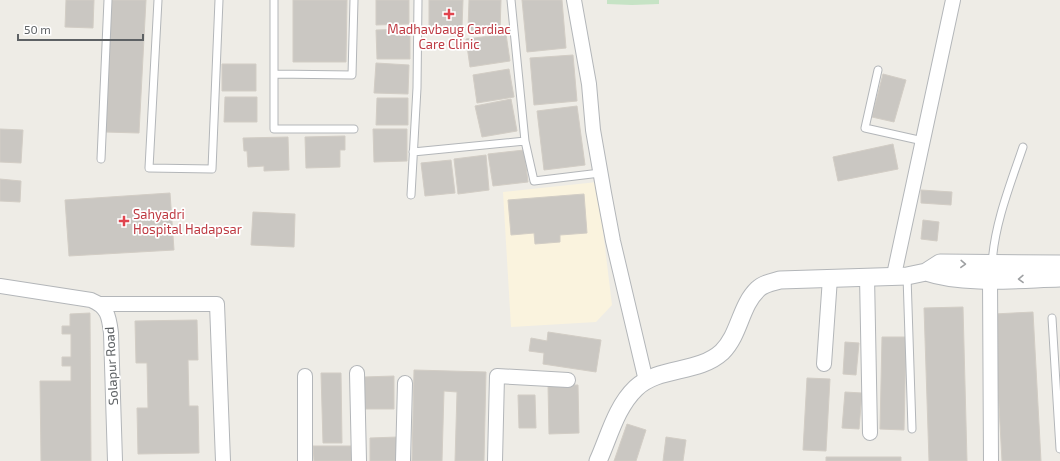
<svg xmlns="http://www.w3.org/2000/svg" width="1060" height="461" font-family="'Exo 2',sans-serif">
<style>
.commercial{fill:#faf3de}
.green{fill:#c6e3c5}
.building{fill:#cac7c2;stroke:#d2cdc5}
.lines{fill:none;stroke-linecap:round;stroke-linejoin:round}
.service-casing{stroke:#b3b6b9;stroke-width:9}
.minor-casing{stroke:#b3b6b9;stroke-width:16}
.tertiary-casing{stroke:#b3b6b9;stroke-width:19}
.service{stroke:#fff;stroke-width:7}
.minor{stroke:#fff;stroke-width:14}
.tertiary{stroke:#fff;stroke-width:17}
.oneway{stroke:#9ea0a2}
.health-dot{fill:#e0444e;stroke:#fff;stroke-width:1.5}
.labels{text-anchor:middle;dominant-baseline:central;stroke-width:3.5;stroke-linejoin:round;paint-order:stroke}
.health-label{font-size:13px;fill:#be3a42;stroke:#fff}
.street-label{font-size:13px;fill:#5d6164;stroke:#fff}
</style>
<rect width="100%" height="100%" fill="#eeece6"/>
<path class="commercial" d="M 597,182 L 612,305 L 596,322 L 511,327 L 503,192 Z"/>
<path class="green" d="M 607,0 L 659,0 L 659,4 L 632,5 L 607,4 Z"/>
<path class="building" d="M 66,0 L 94,0 L 93,28 L 65,27 Z
M 112,0 L 146,0 L 139,133 L 105,132 Z
M 293,0 L 347,0 L 346,62 L 293,62 Z
M 376,0 L 409,0 L 409,24 L 376,25 Z
M 429,0 L 463,0 L 462,27 L 429,26 Z
M 469,0 L 501,0 L 500,31 L 468,30 Z
M 522,0 L 562,0 L 566,48 L 527,52 Z
M 410,29 L 410,59 L 377,59 L 376,30 Z
M 506,34 L 510,61 L 470,67 L 466,39 Z
M 573,55 L 577,101 L 534,105 L 530,58 Z
M 376,63 L 409,65 L 408,94 L 374,93 Z
M 222,64 L 256,64 L 256,91 L 222,91 Z
M 509,69 L 514,97 L 477,103 L 473,75 Z
M 883,74 L 906,80 L 894,122 L 872,117 Z
M 225,97 L 257,97 L 257,122 L 224,122 Z
M 377,98 L 408,98 L 408,125 L 376,125 Z
M 511,99 L 517,131 L 482,137 L 475,106 Z
M 577,106 L 585,165 L 544,170 L 537,111 Z
M 0,129 L 23,130 L 21,163 L 0,162 Z
M 373,129 L 407,129 L 407,161 L 374,162 Z
M 345,136 L 345,150 L 340,150 L 340,167 L 306,168 L 305,137 Z
M 288,137 L 289,170 L 264,171 L 264,166 L 248,167 L 247,151 L 244,151 L 243,138 Z
M 893,144 L 898,169 L 838,181 L 833,157 Z
M 524,150 L 528,182 L 493,186 L 488,154 Z
M 486,155 L 489,190 L 458,194 L 454,159 Z
M 451,160 L 455,193 L 425,196 L 421,163 Z
M 0,179 L 21,181 L 20,202 L 0,201 Z
M 921,190 L 952,192 L 951,205 L 921,203 Z
M 170,193 L 174,250 L 69,256 L 65,200 Z
M 584,194 L 587,233 L 560,235 L 560,242 L 535,244 L 534,233 L 511,235 L 508,200 Z
M 253,212 L 295,214 L 294,247 L 251,245 Z
M 923,220 L 939,222 L 937,241 L 921,239 Z
M 963,307 L 967,461 L 929,461 L 924,308 Z
M 1033,312 L 1041,461 L 1002,461 L 994,314 Z
M 90,313 L 91,461 L 41,461 L 40,381 L 71,381 L 71,366 L 62,366 L 62,357 L 71,357 L 71,334 L 62,334 L 62,326 L 70,326 L 70,314 Z
M 197,320 L 198,360 L 188,360 L 189,406 L 198,406 L 199,453 L 138,454 L 137,408 L 148,408 L 147,363 L 136,363 L 135,321 Z
M 548,332 L 601,340 L 596,372 L 543,364 L 544,353 L 529,351 L 531,338 L 547,341 Z
M 882,337 L 906,337 L 904,430 L 880,429 Z
M 845,342 L 859,343 L 856,375 L 843,374 Z
M 414,370 L 486,372 L 484,461 L 455,461 L 457,392 L 444,391 L 442,461 L 412,461 Z
M 321,373 L 341,373 L 342,443 L 323,443 Z
M 394,376 L 394,409 L 365,409 L 364,377 Z
M 807,378 L 830,379 L 826,451 L 803,450 Z
M 548,385 L 578,385 L 579,433 L 549,434 Z
M 845,392 L 862,393 L 859,429 L 842,428 Z
M 518,395 L 535,395 L 536,428 L 519,428 Z
M 627,424 L 646,430 L 636,461 L 614,461 Z
M 398,437 L 398,461 L 370,461 L 370,438 Z
M 666,437 L 686,440 L 683,461 L 663,461 Z
M 313,446 L 351,446 L 352,461 L 314,461 Z
M 826,457 L 901,457 L 901,461 L 826,461 Z"/>
<g class="lines">
<defs>
<path id="service" d="M 158,0 L 149,168 L 212,169 L 219,0
M 274,0 L 274,129 L 354,129
M 878,70 L 865,128 L 923,141
M 274,74 L 352,75 L 354,0
M 525,141 L 534,181 L 600,173
M 413,152 L 525,141 L 511,0
M 101,159 L 108,0
M 411,195 L 417,88 L 418,0
M 992,265 C 994,225 1010,185 1023,147
M 907,276 L 912,429
M 1052,318 L 1060,449"/>
<path id="minor" d="M 574,0 L 589,84 L 593,130 L 604,193 L 613,241 L 646,381
M 894,275 L 953,0
M 867,276 L 870,433
M 990,279 L 991,461
M 0,286 L 91,300 C 108,307 109,317 111,333 L 115,461
M 101,304 L 217,304 L 223,461
M 824,364 L 830,278
M 357,373 L 359,461
M 305,376 L 305,461
M 403,461 L 405,383
M 495,461 L 497,376 L 568,380"/>
<path id="tertiary" d="M 926,272 C 964,285 1020,279 1060,278
M 598,461 C 609,437 616,407 636,388 C 659,366 698,374 722,352 C 740,334 740,306 758,289 C 764,283 773,282 780,280 L 907,276 L 926,272 L 940,263 L 1060,264"/>
</defs>
<use href="#service" class="service-casing"/>
<use href="#minor" class="minor-casing"/>
<use href="#tertiary" class="tertiary-casing"/>
<use href="#service" class="service"/>
<use href="#minor" class="minor"/>
<use href="#tertiary" class="tertiary"/>
</g>
<defs><path id="oneway-chevron" d="M-2-3.5L2.5 0L-2 3.5" fill="none" stroke-width="1.6" stroke-linecap="round" stroke-linejoin="round"/></defs>
<g class="oneway">
<use href="#oneway-chevron" transform="translate(963 264) rotate(2)"/>
<use href="#oneway-chevron" transform="translate(1021 279) rotate(179)"/>
</g>
<g class="health-dot">
<path d="M447 8h4v4h4v4h-4v4h-4v-4h-4v-4h4z"/>
<path d="M122 215h4v4h4v4h-4v4h-4v-4h-4v-4h4z"/>
</g>
<g class="labels">
<g class="health-label">
<text x="449" y="29">Madhavbaug Cardiac<tspan x="449" dy="15">Care Clinic</tspan></text>
<text x="133" y="214" text-anchor="start">Sahyadri<tspan x="133" dy="15">Hospital Hadapsar</tspan></text>
</g>
<g class="street-label">
<text transform="translate(111 366) rotate(-93)">Solapur Road</text>
</g>
</g>
<path d="M18 34v6h125v-6" fill="none" stroke="#5d6164" stroke-width="2"/>
<text x="24" y="34" font-size="12" fill="#5d6164" stroke="#ffffff" stroke-width="3" paint-order="stroke">50 m</text>
</svg>
